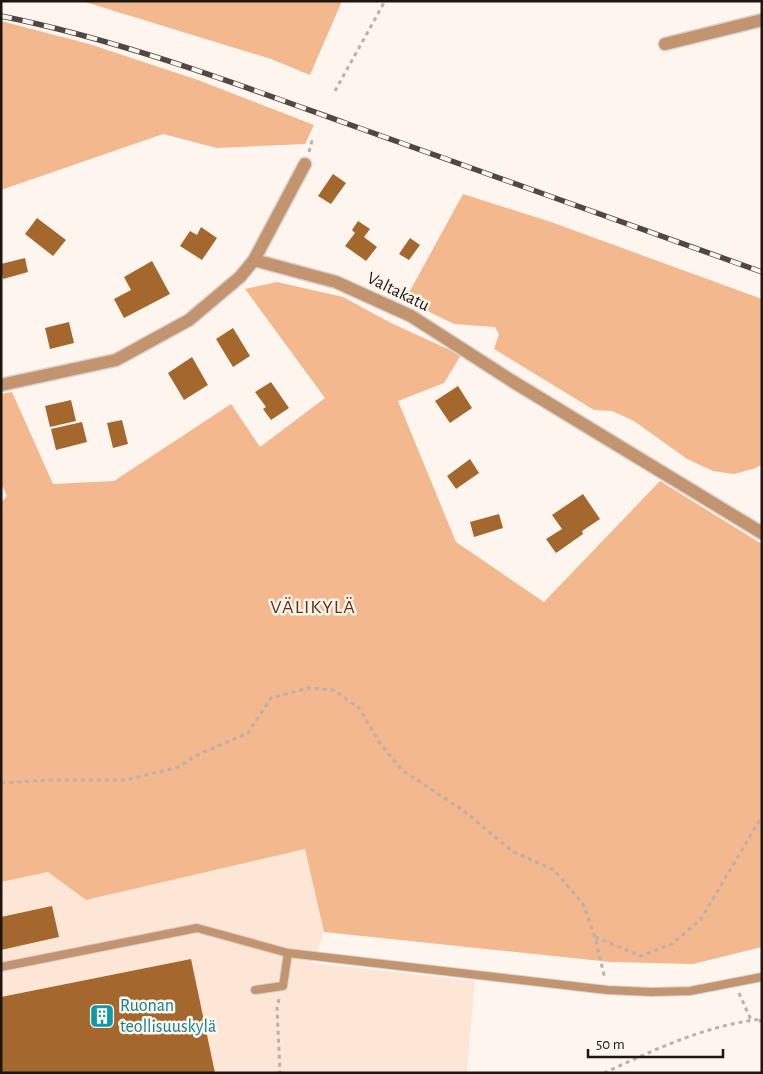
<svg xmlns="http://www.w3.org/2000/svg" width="763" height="1074" font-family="'Alegreya Sans',sans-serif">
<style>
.built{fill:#fee6d6}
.green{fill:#f3b88d}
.building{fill:#a4672e}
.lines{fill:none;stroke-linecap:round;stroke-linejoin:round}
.service-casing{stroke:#dad1cb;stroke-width:10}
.minor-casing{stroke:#dad1cb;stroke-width:15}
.path{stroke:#bab1ab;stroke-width:3;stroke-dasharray:4 4;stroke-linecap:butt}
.service{stroke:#c29470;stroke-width:8}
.minor{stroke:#c29470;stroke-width:12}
.rail-casing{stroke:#504843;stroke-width:5.5}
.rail{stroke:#fef5ef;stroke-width:4;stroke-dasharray:11;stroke-linecap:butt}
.labels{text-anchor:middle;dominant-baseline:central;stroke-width:5;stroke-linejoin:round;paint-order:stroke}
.street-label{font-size:18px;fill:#1e1611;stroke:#fef5ef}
.culture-label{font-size:18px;fill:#0d838f;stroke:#fef5ef;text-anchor:start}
.quarter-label{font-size:20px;letter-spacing:1px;fill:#60340f;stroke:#fef5ef}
</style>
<rect width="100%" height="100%" fill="#fef5ef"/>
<path class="built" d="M 305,849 L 324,932 L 313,963 L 475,981 L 467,1073 L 1,1073 L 1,882 L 48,872 L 86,900 Z"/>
<path class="green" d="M 82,1 L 342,1 L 310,75 L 271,59 Z
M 1,21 L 89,44 L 198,80 L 314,125 L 305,144 L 217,148 L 163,134 L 1,190 Z
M 463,194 L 551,222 L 762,299 L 762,464 L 756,468 L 734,474 L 713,471 L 687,459 L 634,421 L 612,411 L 594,410 L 494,349 L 499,334 L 495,327 L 454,324 L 405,300 Z
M 277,282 L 343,297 L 391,323 L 461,355 L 444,383 L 398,401 L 456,542 L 544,602 L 660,481 L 762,544 L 762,947 L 693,964 L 611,962 L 324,932 L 305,849 L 86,900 L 48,872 L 1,882 L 1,503 L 7,496 L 1,483 L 1,394 L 12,392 L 53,484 L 114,481 L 231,404 L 260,447 L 325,398 L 245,289 Z"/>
<path class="building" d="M 333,174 L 346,183 L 331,204 L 318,196 Z
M 37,218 L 66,240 L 53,256 L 25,234 Z
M 358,221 L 370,229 L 364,237 L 377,247 L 366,261 L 345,246 L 355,233 L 352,230 Z
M 201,227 L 217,238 L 202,260 L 180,246 L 190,231 L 197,235 Z
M 410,238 L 420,245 L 409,260 L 399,254 Z
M 25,258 L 28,272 L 3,279 L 1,270 L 1,264 Z
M 152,261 L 170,294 L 124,318 L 114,299 L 131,290 L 124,277 Z
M 69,322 L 74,343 L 50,349 L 45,328 Z
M 233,328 L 250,356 L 233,367 L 216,339 Z
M 192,357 L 208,385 L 184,400 L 168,373 Z
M 271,382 L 289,408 L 271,420 L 263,409 L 266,407 L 255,392 Z
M 458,386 L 472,408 L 450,423 L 435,401 Z
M 71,400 L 76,421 L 50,427 L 45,406 Z
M 122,420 L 128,444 L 113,448 L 107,423 Z
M 82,422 L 87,442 L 56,450 L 51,429 Z
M 470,459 L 479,473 L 456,489 L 447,476 Z
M 583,494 L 600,519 L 582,531 L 583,534 L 556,553 L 546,539 L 562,529 L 552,515 Z
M 499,514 L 503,528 L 474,537 L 470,522 Z
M 52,906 L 59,937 L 1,950 L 1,917 Z
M 191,959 L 215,1073 L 1,1073 L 1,997 Z"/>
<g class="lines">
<defs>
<path id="service" d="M 1,967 L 197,928 L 288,953 L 607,990 L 652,992 L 690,991 L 762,977
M 255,990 L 283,986 L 288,953"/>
<path id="minor" d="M 665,44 L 762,20
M 254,260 L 305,164
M 1,385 L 116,360 L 189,320 L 240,277 L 254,260 L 336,282 L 411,316 L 512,381 L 762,533"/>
</defs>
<use href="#service" class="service-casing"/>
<use href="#minor" class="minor-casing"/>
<path class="path" d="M 335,91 L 385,1
M 309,152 L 313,137
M 1,783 L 51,780 L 126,780 L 179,767 L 195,756 L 248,733 L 271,698 L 308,688 L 334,690 L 360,709 L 379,742 L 402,770 L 464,811 L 512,851 L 554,870 L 583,904 L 595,937 L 605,979
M 595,937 L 641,956 L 672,944 L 701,919 L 762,816
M 739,993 L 751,1020
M 279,999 L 277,1008 L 280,1073
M 760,1019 L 762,1027
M 604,1073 C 654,1050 706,1025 762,1019"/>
<use href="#service" class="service"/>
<use href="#minor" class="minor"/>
<defs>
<path id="rail" d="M 1,16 C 120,40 234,83 348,124 C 486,173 624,223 762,272"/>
</defs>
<use href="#rail" class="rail-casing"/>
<use href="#rail" class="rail"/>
</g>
<defs>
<symbol id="building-square" viewBox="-11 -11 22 22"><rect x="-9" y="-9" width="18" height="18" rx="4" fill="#0f9aa8" stroke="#fef5ef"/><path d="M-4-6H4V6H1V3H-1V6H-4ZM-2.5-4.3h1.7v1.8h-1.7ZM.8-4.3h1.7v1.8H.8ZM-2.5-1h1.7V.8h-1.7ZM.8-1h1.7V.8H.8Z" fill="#fff"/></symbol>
</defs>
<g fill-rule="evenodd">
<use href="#building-square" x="88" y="1002" width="28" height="28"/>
</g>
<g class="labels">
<g class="street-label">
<text transform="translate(398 292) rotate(26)">Valtakatu</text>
</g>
<g class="culture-label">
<text x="120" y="1006">Ruonan<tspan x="120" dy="21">teollisuuskylä</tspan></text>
</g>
<g class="quarter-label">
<text x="313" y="607">VÄLIKYLÄ</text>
</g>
</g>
<rect width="763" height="1074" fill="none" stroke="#1e1611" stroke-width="5"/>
<path d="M588 1049v8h135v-8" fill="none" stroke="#1e1611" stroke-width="2.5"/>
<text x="596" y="1049" font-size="15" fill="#1e1611" stroke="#fef5ef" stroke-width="4" paint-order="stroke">50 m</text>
</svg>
